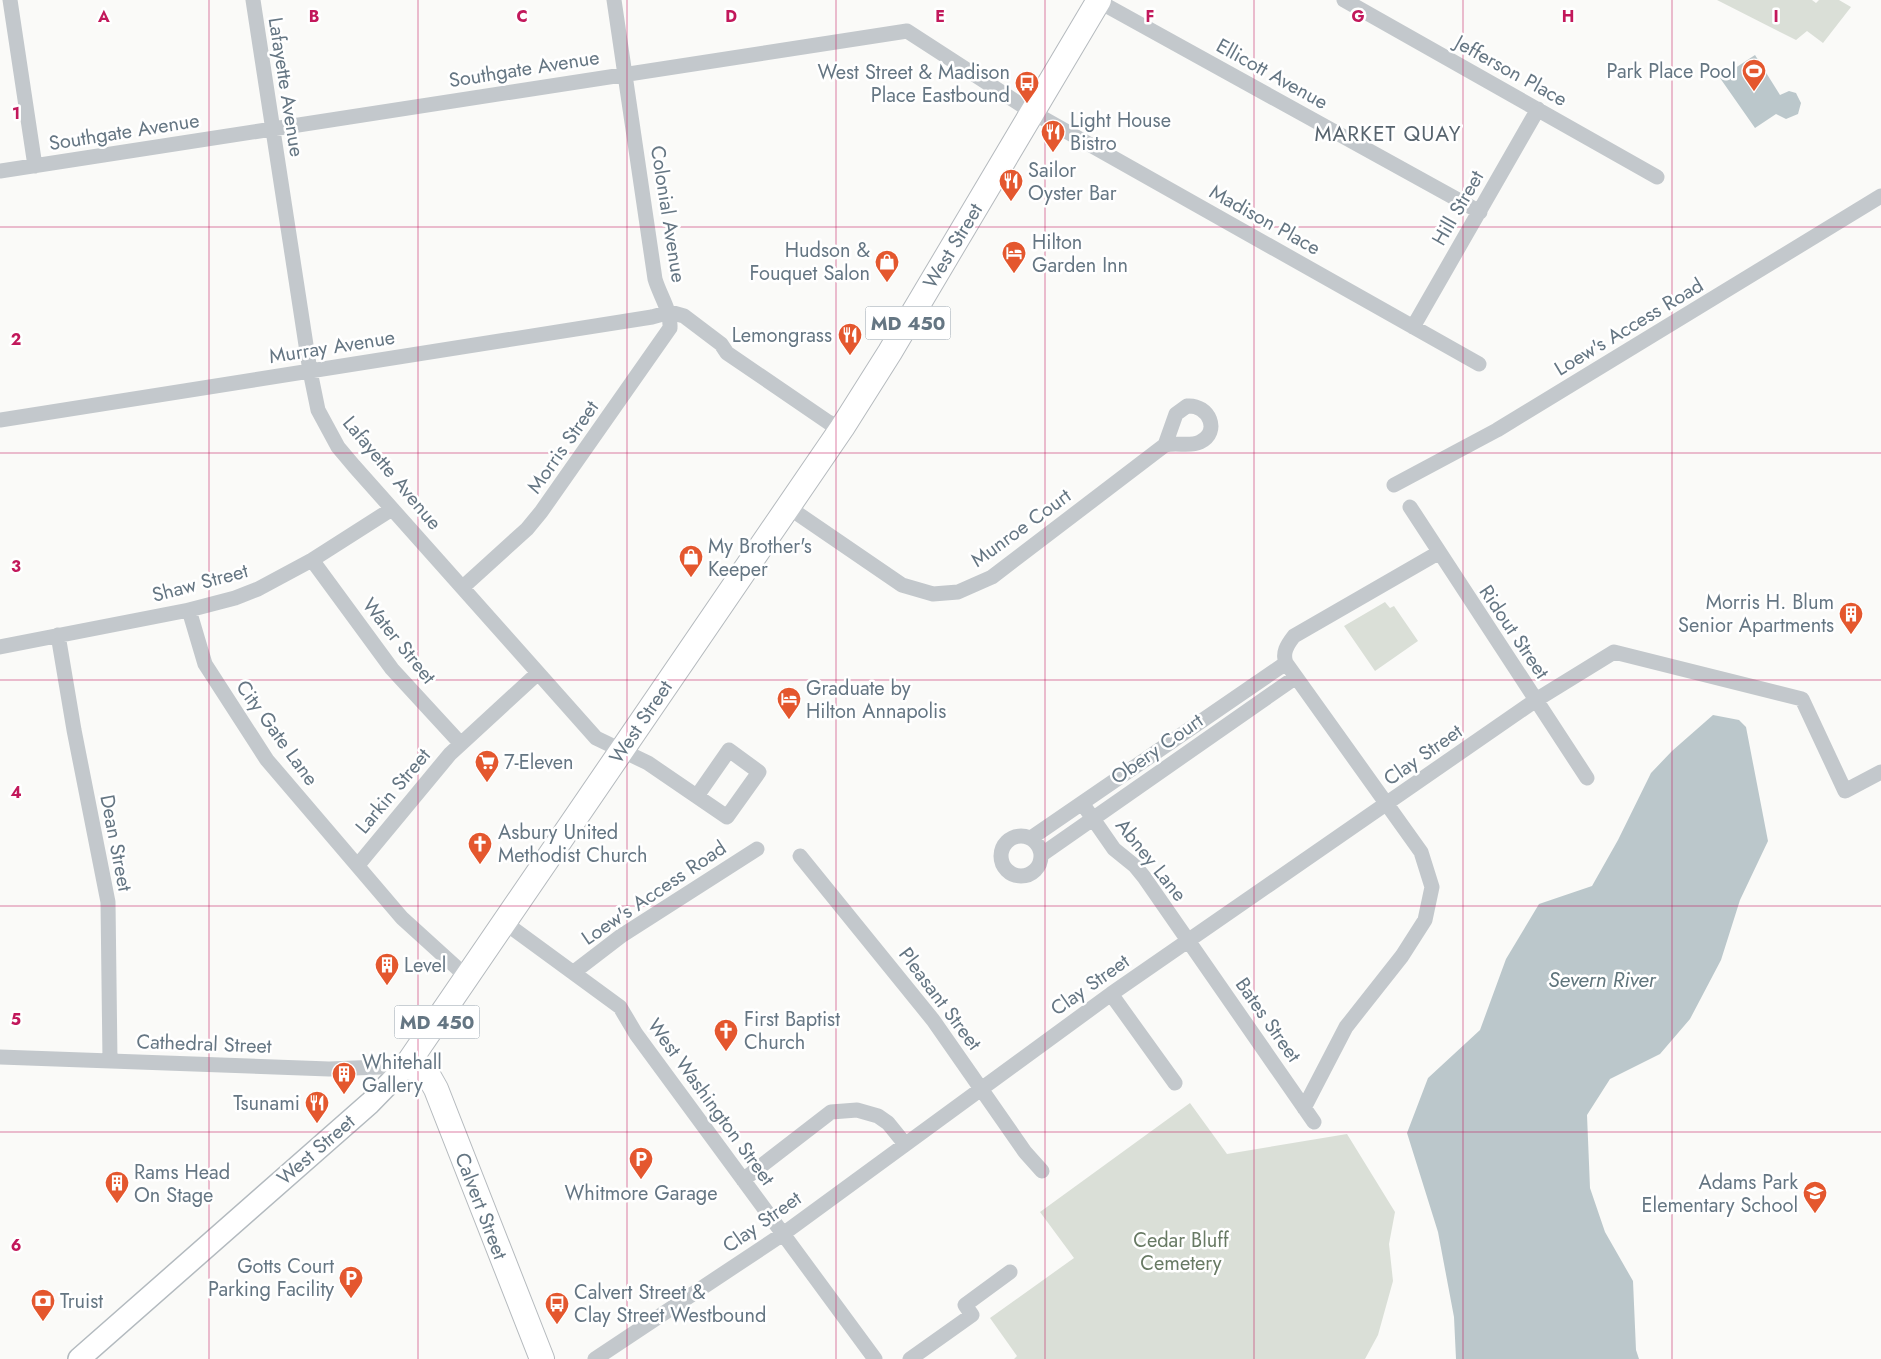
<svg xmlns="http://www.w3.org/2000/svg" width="1881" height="1359" font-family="Jost,sans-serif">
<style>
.green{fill:#dadfd7}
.water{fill:#bbc7cb}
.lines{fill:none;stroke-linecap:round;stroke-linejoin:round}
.secondary-casing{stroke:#b3babf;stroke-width:24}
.primary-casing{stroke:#b5babe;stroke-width:26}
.minor{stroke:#c3c8cc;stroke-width:15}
.secondary{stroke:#fff;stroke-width:21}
.primary{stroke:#fff;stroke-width:24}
.grid{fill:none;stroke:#c2185b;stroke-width:1;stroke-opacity:0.55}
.labels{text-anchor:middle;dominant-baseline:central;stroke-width:5;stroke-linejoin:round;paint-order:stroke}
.shield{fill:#fff;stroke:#939fa8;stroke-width:1}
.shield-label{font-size:19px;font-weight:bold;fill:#657683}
.street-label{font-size:20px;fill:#657683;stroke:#fff}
.poi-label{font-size:20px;fill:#657683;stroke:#fff;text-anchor:start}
.park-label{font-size:20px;fill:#687a64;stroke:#fff}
.neighbourhood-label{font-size:21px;letter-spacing:1px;fill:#57646e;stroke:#fff}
.water-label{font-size:21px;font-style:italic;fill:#60757c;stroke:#fff}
.grid-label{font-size:16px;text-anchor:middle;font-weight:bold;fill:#c2185b;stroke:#fff;stroke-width:5;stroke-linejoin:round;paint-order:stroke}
</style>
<rect width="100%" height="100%" fill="#fafaf8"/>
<path class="green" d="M 1717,0 L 1812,0 L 1816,3 L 1819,0 L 1839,0 L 1851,7 L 1823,43 L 1807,31 L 1796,40 Z
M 1385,602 L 1390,608 L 1394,606 L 1418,641 L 1375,671 L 1344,626 Z
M 1190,1103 L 1227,1154 L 1347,1134 L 1395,1212 L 1389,1244 L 1393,1281 L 1378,1335 L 1365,1359 L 1014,1359 L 1017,1356 L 990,1318 L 1074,1258 L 1040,1212 Z"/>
<path class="water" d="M 1755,55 L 1780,95 L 1789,91 L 1796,93 L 1801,103 L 1798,114 L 1786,119 L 1776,114 L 1755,128 L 1720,78 Z
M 1713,715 L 1739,720 L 1746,727 L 1768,841 L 1740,900 L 1721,960 L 1690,1019 L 1660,1054 L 1610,1079 L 1587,1115 L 1590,1188 L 1605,1232 L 1633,1281 L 1636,1350 L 1639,1359 L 1456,1359 L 1454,1317 L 1438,1232 L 1407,1133 L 1428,1078 L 1480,1030 L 1506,959 L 1539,904 L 1592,886 L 1618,840 L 1651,773 L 1672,751 Z"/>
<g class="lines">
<defs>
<path id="secondary" d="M 79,1359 L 370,1103 L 406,1066"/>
<path id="primary" d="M 542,1359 L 436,1089 L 427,1073 L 406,1066 L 842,428 L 890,352 L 1099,0"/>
</defs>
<use href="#secondary" class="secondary-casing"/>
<use href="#primary" class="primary-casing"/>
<path class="minor" d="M 10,0 L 35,166
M 253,0 L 310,371 L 318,410 L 338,447 L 354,466 L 596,738 L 648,763 L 727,817 L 759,772 L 729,750 L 697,796
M 1344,0 L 1657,177
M 1098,1 L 1480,212
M 0,171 L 907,31 L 1032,112 L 1479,364
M 1413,327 L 1538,109
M 1187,406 C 1209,404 1221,432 1200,442 C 1190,447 1177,442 1165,445 L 1176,414 Z
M 0,420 L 652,317 L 670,312 L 684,316 L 721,344 L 727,353 L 828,422 L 842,428
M 1394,485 L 1497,430 L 1881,196
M 788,507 L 902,585 L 933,594 L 958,592 L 992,577 L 1165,445
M 1410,507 L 1587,778
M 312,560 L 392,669 L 461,744
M 463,587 L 527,529 L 541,512 L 670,328 C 671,310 660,296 655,279 L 614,0
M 189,610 L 205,664 L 267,760 L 402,918 L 467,977
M 58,635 L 74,730 L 108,902 L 110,1060
M 0,647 L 189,610 L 235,598 L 258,589 L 312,560 L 392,509
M 1082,803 L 1114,849 L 1135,866 L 1144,877 L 1314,1122
M1001 856a20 20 0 1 1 40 0a20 20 0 1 1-40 0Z
M 1031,838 L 1286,663
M 1041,855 L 1296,677
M 800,856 L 933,1020 L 1025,1152 L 1042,1171
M 358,865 L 450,754 L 538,673
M 504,922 L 620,1007 L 636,1034 L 875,1359
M 574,972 L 621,936 L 757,849
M 1111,994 L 1175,1083
M 0,1057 L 329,1069 L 406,1066
M 1304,1108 L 1346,1027 L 1402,956 L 1425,920 L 1432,887 L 1421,852 L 1286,663 C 1282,653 1287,645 1294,636 L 1438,553
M 743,1180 L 831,1112 L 857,1110 L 878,1116 L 888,1123 L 905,1144
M 595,1359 L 783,1234 L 1111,994 L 1536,700 L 1614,652 L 1802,699 L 1845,791 L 1881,772
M 910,1359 L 972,1315 L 965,1305 L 1010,1272"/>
<use href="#secondary" class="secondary"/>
<use href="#primary" class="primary"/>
</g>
<path class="grid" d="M 209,0 L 209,1359M 418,0 L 418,1359M 627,0 L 627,1359M 836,0 L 836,1359M 1045,0 L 1045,1359M 1254,0 L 1254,1359M 1463,0 L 1463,1359M 1672,0 L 1672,1359M 0,227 L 1881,227M 0,453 L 1881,453M 0,680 L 1881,680M 0,906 L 1881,906M 0,1132 L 1881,1132"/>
<defs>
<symbol id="stadium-pin" viewBox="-11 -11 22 30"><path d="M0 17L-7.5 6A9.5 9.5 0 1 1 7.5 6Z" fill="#e4572e" stroke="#fff"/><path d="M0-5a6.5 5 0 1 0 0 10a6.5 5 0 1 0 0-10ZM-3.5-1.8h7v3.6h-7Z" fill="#fff"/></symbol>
<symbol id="bus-pin" viewBox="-11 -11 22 30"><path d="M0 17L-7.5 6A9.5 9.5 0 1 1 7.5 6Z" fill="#e4572e" stroke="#fff"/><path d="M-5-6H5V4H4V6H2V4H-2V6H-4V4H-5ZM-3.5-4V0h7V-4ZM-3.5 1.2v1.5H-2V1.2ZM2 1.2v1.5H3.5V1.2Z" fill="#fff"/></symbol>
<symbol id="restaurant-pin" viewBox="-11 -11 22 30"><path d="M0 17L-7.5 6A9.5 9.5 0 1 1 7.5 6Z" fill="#e4572e" stroke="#fff"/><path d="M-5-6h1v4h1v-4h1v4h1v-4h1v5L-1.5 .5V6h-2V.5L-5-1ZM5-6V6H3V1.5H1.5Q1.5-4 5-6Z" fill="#fff"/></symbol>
<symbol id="hotel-pin" viewBox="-11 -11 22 30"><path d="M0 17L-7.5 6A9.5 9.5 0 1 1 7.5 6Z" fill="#e4572e" stroke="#fff"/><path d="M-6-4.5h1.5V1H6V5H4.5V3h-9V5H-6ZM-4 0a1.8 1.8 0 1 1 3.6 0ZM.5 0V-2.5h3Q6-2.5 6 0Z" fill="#fff"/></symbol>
<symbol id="shop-pin" viewBox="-11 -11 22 30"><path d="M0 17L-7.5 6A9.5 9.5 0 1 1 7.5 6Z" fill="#e4572e" stroke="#fff"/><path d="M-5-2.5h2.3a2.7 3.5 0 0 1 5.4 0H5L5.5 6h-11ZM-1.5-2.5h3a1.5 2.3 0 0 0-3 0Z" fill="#fff"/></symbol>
<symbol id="building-pin" viewBox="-11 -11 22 30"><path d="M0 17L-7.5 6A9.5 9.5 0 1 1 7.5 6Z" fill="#e4572e" stroke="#fff"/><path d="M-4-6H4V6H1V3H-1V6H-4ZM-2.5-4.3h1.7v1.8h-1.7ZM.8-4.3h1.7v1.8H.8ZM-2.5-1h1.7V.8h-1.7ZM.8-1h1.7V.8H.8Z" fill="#fff"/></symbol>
<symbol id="supermarket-pin" viewBox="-11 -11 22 30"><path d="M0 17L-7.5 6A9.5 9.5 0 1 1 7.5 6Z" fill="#e4572e" stroke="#fff"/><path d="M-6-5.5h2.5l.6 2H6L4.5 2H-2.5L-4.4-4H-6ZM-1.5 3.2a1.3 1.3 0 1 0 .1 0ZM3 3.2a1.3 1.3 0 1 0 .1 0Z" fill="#fff"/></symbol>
<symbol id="church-pin" viewBox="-11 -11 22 30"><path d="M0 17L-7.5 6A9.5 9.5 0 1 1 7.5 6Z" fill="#e4572e" stroke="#fff"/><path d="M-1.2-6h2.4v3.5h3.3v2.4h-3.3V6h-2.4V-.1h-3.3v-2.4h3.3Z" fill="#fff"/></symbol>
<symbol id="parking-pin" viewBox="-11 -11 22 30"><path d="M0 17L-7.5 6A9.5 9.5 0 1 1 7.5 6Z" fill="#e4572e" stroke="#fff"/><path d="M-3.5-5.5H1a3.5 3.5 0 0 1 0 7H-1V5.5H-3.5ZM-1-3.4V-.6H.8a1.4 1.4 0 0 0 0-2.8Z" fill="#fff"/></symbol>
<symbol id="school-pin" viewBox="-11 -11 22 30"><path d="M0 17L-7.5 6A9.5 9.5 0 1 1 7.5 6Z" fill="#e4572e" stroke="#fff"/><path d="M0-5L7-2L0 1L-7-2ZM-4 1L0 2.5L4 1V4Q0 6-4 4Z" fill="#fff"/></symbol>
<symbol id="bank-pin" viewBox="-11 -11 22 30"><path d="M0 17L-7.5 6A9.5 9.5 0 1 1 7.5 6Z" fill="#e4572e" stroke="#fff"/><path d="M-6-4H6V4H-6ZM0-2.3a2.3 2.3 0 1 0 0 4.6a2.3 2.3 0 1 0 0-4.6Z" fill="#fff"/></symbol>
</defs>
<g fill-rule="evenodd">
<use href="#stadium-pin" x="1740" y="57" width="28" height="38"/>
<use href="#bus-pin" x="1013" y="69" width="28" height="38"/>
<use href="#restaurant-pin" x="1039" y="118" width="28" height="38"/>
<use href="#restaurant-pin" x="997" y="167" width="28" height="38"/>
<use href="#hotel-pin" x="1000" y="239" width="28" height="38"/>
<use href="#shop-pin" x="873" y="248" width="28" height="38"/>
<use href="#restaurant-pin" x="836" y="321" width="28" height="38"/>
<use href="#shop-pin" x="677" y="543" width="28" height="38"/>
<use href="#building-pin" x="1837" y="600" width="28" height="38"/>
<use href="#hotel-pin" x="775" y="685" width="28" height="38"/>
<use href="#supermarket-pin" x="473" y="748" width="28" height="38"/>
<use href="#church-pin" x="466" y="830" width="28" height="38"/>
<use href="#building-pin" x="373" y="951" width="28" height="38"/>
<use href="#church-pin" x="712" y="1017" width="28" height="38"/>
<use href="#building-pin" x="330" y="1060" width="28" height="38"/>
<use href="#restaurant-pin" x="303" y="1089" width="28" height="38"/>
<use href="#parking-pin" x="627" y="1145" width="28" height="38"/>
<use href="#building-pin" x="103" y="1169" width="28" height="38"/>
<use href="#school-pin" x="1801" y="1179" width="28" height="38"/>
<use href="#parking-pin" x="337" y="1264" width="28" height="38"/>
<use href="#bank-pin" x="29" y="1287" width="28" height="38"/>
<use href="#bus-pin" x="543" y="1290" width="28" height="38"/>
</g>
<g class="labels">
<g class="shield">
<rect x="865.5" y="306.5" width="85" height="33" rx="4"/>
<rect x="394.5" y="1005.5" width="85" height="33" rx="4"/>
</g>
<g class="shield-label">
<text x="908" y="323">MD 450</text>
<text x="437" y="1022">MD 450</text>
</g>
<g class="street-label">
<text transform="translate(524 69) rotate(-9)">Southgate Avenue</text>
<text transform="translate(1511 71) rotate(29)">Jefferson Place</text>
<text transform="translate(1272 74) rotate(29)">Ellicott Avenue</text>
<text transform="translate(286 87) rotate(81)">Lafayette Avenue</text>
<text transform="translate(124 132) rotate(-9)">Southgate Avenue</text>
<text transform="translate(1458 208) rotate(-60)">Hill Street</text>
<text transform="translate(668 214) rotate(81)">Colonial Avenue</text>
<text transform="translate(1265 220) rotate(29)">Madison Place</text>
<text transform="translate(953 246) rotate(-59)">West Street</text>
<text transform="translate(1629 327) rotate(-31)">Loew's Access Road</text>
<text transform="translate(332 347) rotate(-9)">Murray Avenue</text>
<text transform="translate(563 447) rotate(-55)">Morris Street</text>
<text transform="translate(392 473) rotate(50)">Lafayette Avenue</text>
<text transform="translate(1021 528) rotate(-36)">Munroe Court</text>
<text transform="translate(200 583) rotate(-15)">Shaw Street</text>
<text transform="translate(1514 632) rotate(56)">Ridout Street</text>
<text transform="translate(399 641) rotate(51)">Water Street</text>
<text transform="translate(641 722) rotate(-56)">West Street</text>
<text transform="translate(277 733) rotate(54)">City Gate Lane</text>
<text transform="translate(1157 749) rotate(-35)">Obery Court</text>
<text transform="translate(1423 755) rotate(-35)">Clay Street</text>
<text transform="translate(393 791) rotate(-50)">Larkin Street</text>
<text transform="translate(116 843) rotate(79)">Dean Street</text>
<text transform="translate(1151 860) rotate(51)">Abney Lane</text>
<text transform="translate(654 893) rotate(-34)">Loew's Access Road</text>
<text transform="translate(1090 985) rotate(-35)">Clay Street</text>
<text transform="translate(940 999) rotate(53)">Pleasant Street</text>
<text transform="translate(1268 1020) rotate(55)">Bates Street</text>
<text transform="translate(204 1044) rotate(2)">Cathedral Street</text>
<text transform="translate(711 1102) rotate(54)">West Washington Street</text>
<text transform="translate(316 1150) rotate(-41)">West Street</text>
<text transform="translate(481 1206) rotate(69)">Calvert Street</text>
<text transform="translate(762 1222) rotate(-35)">Clay Street</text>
</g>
<g class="poi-label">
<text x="1736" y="71" text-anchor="end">Park Place Pool</text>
<text x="1010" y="72" text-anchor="end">West Street &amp; Madison<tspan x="1010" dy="23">Place Eastbound</tspan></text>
<text x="1070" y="120">Light House<tspan x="1070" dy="23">Bistro</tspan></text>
<text x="1028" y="170">Sailor<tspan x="1028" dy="23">Oyster Bar</tspan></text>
<text x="1032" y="242">Hilton<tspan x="1032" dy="23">Garden Inn</tspan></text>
<text x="870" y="250" text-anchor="end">Hudson &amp;<tspan x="870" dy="23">Fouquet Salon</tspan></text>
<text x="832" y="335" text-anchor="end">Lemongrass</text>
<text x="708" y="546">My Brother's<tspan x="708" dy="23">Keeper</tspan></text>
<text x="1834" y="602" text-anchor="end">Morris H. Blum<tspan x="1834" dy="23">Senior Apartments</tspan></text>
<text x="806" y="688">Graduate by<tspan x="806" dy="23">Hilton Annapolis</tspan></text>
<text x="504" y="762">7-Eleven</text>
<text x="498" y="832">Asbury United<tspan x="498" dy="23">Methodist Church</tspan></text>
<text x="404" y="965">Level</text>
<text x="744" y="1019">First Baptist<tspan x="744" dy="23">Church</tspan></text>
<text x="362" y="1062">Whitehall<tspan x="362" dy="23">Gallery</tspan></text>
<text x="300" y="1103" text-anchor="end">Tsunami</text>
<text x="134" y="1172">Rams Head<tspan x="134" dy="23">On Stage</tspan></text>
<text x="1798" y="1182" text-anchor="end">Adams Park<tspan x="1798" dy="23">Elementary School</tspan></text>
<text x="641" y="1193" text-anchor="middle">Whitmore Garage</text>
<text x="334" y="1266" text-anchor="end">Gotts Court<tspan x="334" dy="23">Parking Facility</tspan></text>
<text x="574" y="1292">Calvert Street &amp;<tspan x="574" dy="23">Clay Street Westbound</tspan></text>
<text x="60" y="1301">Truist</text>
</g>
<g class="park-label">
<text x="1181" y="1240">Cedar Bluff<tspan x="1181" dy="23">Cemetery</tspan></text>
</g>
<g class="neighbourhood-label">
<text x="1388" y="134">MARKET QUAY</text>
</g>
<g class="water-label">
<text x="1602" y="980">Severn River</text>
</g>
</g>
<g class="grid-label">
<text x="104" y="22">A</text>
<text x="314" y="22">B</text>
<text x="522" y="22">C</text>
<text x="731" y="22">D</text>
<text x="940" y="22">E</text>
<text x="1150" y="22">F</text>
<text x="1358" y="22">G</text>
<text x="1568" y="22">H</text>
<text x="1776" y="22">I</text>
<text x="16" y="119">1</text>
<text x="16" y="345">2</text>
<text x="16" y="572">3</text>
<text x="16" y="798">4</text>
<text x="16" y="1025">5</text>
<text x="16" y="1251">6</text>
</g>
</svg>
